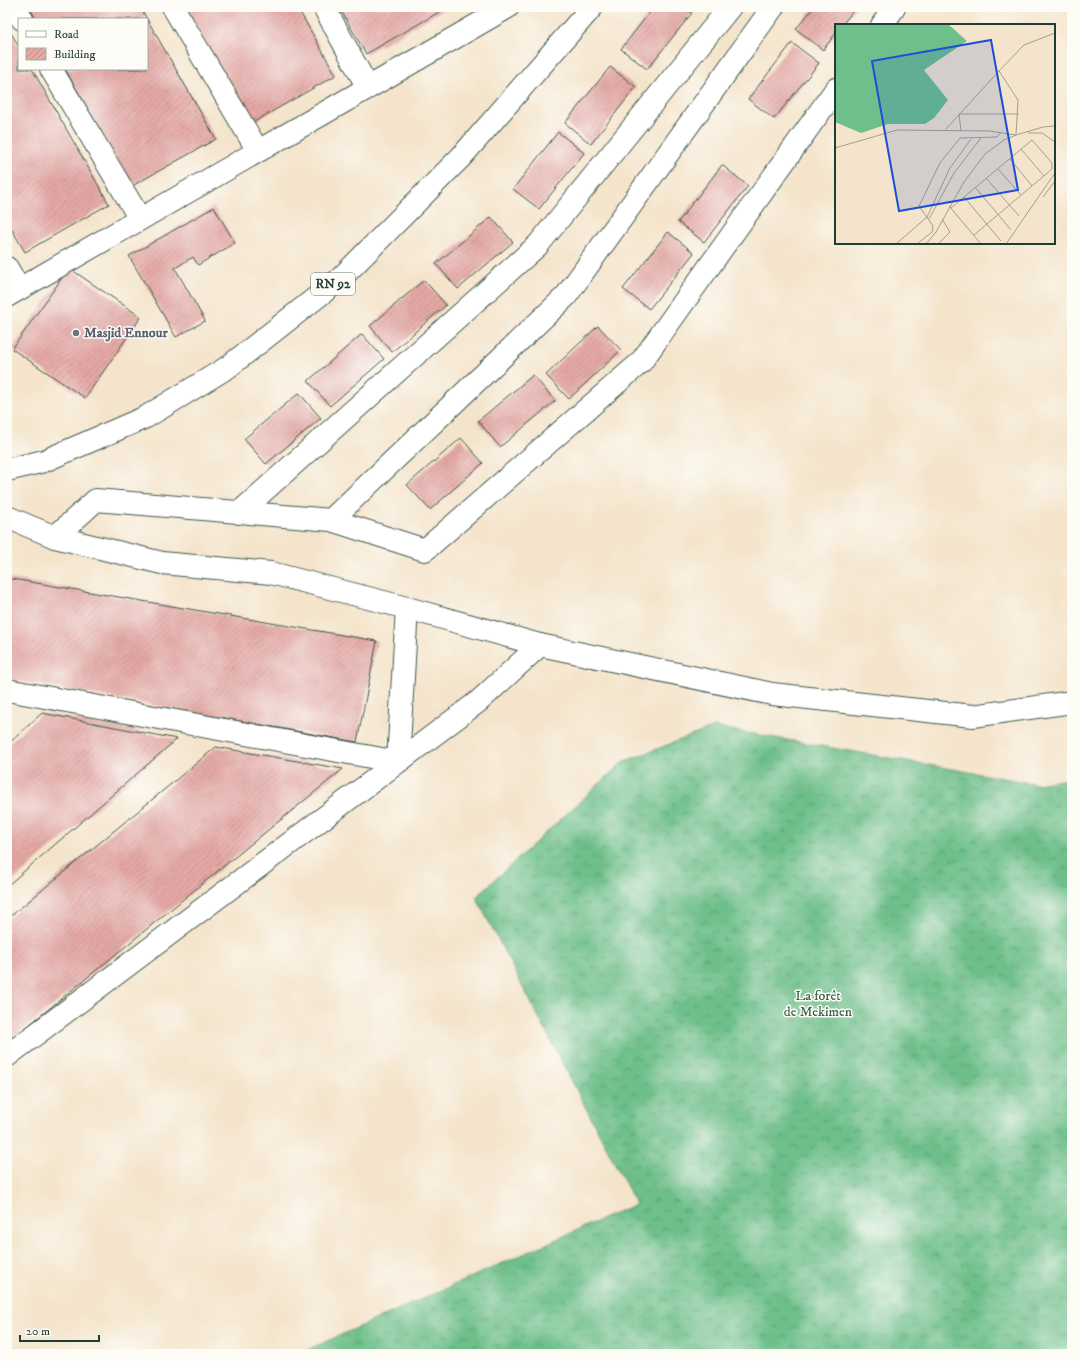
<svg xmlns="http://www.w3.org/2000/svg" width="1079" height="1361" font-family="'IM FELL DW Pica',serif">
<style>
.forest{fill:url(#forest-crowns);stroke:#467e60}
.building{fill:url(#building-hatch)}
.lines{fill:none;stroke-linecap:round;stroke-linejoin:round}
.street-casing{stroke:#3f564b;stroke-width:24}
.secondary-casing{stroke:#3f564b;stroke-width:24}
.primary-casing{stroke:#3f564b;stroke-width:24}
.street{stroke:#fff;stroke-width:22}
.secondary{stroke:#fff;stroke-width:22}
.primary{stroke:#fff;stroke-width:22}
.worship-dot{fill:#6b7280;stroke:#fdfcf7;stroke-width:1.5}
.labels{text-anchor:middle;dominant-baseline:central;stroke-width:3;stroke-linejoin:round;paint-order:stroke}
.shield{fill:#fdfcf7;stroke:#62766e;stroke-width:1}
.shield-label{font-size:13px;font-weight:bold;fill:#1f3d34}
.worship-label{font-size:14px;font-weight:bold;fill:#5b616d;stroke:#fdfcf7;text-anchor:start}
.park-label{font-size:14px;fill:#345e4b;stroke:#fdfcf7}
.inset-road{fill:none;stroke:#9fa18f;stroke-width:1}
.view{fill:#1d4ed8;fill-opacity:0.15;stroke:#1d4ed8;stroke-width:2}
.inset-edge{fill:none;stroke:#1f3d34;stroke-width:2}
</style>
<defs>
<pattern id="forest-crowns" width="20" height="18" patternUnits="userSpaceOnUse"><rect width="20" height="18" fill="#6ebf8b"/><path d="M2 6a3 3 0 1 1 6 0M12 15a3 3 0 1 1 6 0" fill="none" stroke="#5a9c72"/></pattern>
<pattern id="building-hatch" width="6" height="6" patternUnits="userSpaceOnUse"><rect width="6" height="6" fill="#e5a9a6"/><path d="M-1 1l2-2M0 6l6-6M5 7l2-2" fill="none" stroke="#b98b88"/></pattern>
</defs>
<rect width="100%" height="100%" fill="#fdfcf7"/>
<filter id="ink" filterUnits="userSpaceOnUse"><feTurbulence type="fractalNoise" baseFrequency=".025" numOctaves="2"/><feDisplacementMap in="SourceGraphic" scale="8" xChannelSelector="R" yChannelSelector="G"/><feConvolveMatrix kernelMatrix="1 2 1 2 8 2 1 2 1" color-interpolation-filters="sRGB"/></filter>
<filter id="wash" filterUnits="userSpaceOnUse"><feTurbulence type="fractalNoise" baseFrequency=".012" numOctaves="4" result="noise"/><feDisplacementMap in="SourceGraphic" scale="16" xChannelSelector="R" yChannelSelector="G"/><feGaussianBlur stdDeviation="0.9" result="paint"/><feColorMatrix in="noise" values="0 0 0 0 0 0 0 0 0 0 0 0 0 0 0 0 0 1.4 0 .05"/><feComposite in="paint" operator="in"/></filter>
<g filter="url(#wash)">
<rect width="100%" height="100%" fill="#f4e4cb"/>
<path class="forest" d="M 714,727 L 1037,784 L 1072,778 L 1072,1354 L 298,1354 L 636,1204 L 476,897 L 623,762 Z"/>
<g id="blocks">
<path class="building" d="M 29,7 L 140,7 L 216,139 L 132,186 L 65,69 L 147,69 L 147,19 L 36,19 Z
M 186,7 L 297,7 L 336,75 L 252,123 Z
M 339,7 L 448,7 L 366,54 Z
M 654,7 L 684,7 L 692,13 L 647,69 L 621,49 Z
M 814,7 L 856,7 L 842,25 L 836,25 L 836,33 L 823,50 L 796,29 Z
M 7,26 L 19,47 L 19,69 L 32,69 L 109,204 L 25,252 L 7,221 Z
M 792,43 L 819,63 L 774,119 L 748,99 Z
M 610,67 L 636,87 L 591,144 L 565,123 Z
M 558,132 L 584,153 L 539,209 L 513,189 Z
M 722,165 L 748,186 L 704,242 L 678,222 Z
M 214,207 L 235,243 L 198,265 L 193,257 L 175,268 L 205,321 L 176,337 L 129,256 Z
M 491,217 L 513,242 L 458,289 L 436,264 Z
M 668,232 L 694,253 L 649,309 L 623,289 Z
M 69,268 L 141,317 L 85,398 L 12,349 Z
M 424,280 L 446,305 L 392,352 L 370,326 Z
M 598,326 L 621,350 L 569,399 L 546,375 Z
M 362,334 L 384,359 L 330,406 L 308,381 Z
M 533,375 L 555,401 L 500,447 L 478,421 Z
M 299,393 L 321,418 L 266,464 L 244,439 Z
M 461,438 L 483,463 L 430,510 L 407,485 Z
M 7,578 L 377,641 L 357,742 L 7,679 Z
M 42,713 L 177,739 L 7,886 L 7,745 Z
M 216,747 L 343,769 L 7,1043 L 7,919 Z"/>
</g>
</g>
<g filter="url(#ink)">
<use href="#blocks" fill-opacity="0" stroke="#3f564b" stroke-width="1"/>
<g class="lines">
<defs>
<path id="street" d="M 15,7 L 22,19
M 173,7 L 258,151
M 324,7 L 368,88
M 882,25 L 894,8 L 893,7
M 51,69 L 140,219
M 7,268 L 19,289
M 7,296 L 508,7
M 239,513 L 538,245 L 730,7
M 331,520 L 566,296 L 773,7
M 55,537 L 96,500 L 331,520 L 425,550 L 641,362 L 836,89
M 7,690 L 398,762 L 407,608
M 7,1056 L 479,701 L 540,645"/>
<path id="secondary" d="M 7,517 L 55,537 L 162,563 L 271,573 L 407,608 L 540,645 L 772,694 L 973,716 L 1072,702"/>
<path id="primary" d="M 7,470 L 44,461 L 146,417 L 228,367 L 340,279 L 462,156 L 592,7"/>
</defs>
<use href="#street" class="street-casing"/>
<use href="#secondary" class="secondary-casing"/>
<use href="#primary" class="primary-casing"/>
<use href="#street" class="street"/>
<use href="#secondary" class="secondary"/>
<use href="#primary" class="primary"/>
</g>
</g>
<circle class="worship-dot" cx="76" cy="333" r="4"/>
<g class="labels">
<rect class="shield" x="311" y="273" width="44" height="22" rx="3"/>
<g class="shield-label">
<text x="333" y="284">RN 92</text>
</g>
<g class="worship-label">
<text x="84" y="333">Masjid Ennour</text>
</g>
<g class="park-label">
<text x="818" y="996">La forêt<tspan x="818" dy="16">de Mekimen</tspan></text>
</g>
</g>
<g transform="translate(835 24)">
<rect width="220" height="220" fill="#f4e4cb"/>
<path d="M 0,0 L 113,0 L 132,17 L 89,46 L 113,76 L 99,94 L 90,100 L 53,100 L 26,109 L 0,98 Z" fill="#6ebf8b"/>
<path class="inset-road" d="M 164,47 L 189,21 L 220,9M 126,107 L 124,90 L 184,90M 193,109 L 207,109 L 220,118M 0,124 L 62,106 L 154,107 L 181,111 L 183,76 L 164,47 L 111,105M 186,125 L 209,152M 175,135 L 197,162M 163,145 L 186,171M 151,154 L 184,192M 140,163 L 176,206M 129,173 L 166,217M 208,173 L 220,157M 114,182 L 146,220M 116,184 L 197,116 L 217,139 L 217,145 L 139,211M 94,195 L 119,149 L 146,114M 61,220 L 92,193 L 115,144 L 136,115M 82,220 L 97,208 L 98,202 L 84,182 L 105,139 L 125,114 L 162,113 L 166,108M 91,220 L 101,208 L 129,158 L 150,130 L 169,116 L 181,111 L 208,103 L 220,102M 103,220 L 115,208 L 107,195M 171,220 L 220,149"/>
<path class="view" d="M 156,16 L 183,166 L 64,187 L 37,37 Z"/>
<rect width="220" height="220" class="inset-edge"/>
</g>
<rect width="1079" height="1361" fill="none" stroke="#fdfcf7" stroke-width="24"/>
<rect x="18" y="18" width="130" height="52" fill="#fdfcf7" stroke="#a4b0a9"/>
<rect x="26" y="31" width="20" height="6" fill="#ffffff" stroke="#a4b0a9"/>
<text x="54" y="38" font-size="12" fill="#1f3d34">Road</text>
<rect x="26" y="48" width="20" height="12" fill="url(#building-hatch)" stroke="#a4b0a9"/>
<text x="54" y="58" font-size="12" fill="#1f3d34">Building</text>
<path d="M20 1335v6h79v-6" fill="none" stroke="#1f3d34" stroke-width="2"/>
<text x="26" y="1335" font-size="12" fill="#1f3d34" stroke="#fdfcf7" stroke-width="3" paint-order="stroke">20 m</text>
</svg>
